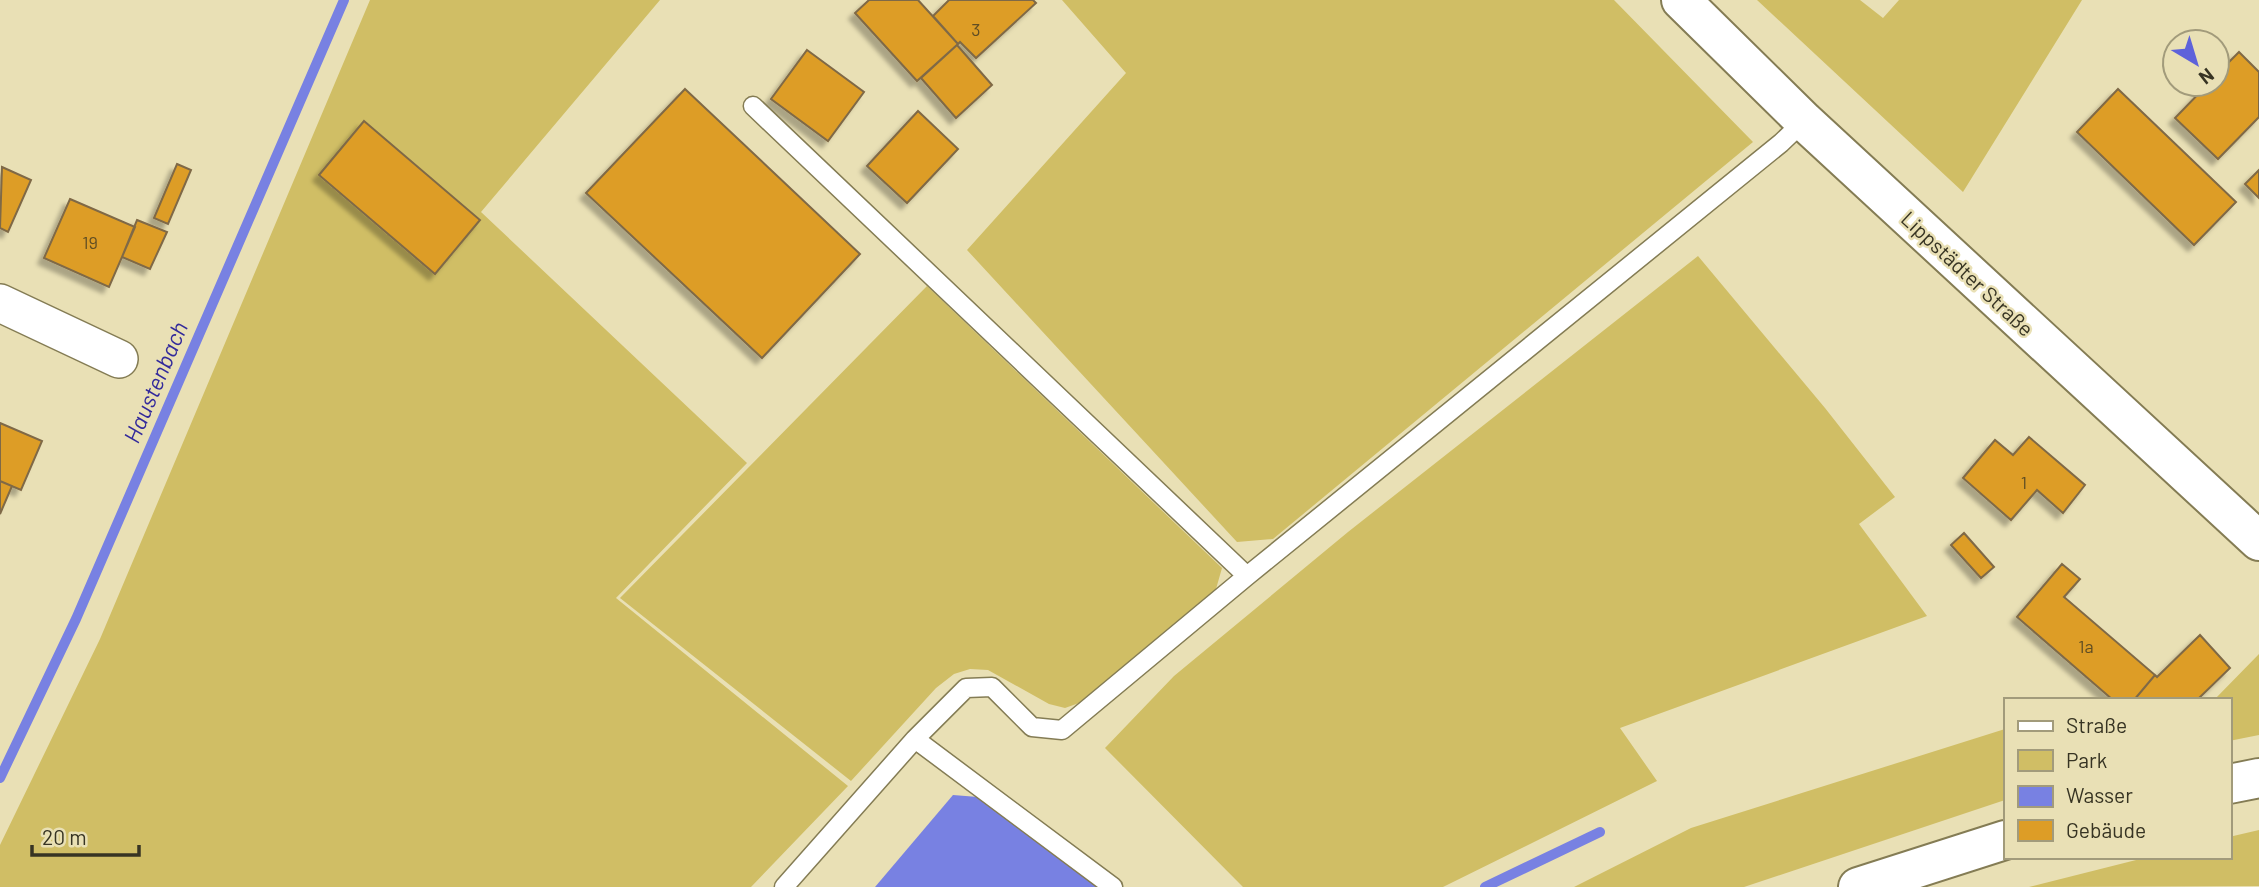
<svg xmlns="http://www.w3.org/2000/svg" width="2259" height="887" font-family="Barlow,sans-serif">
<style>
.green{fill:#d0be65}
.water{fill:#7881e2}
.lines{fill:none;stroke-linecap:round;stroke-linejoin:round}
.stream{stroke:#7881e2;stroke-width:10}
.building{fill:#dd9d26;stroke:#7f6946;stroke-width:2;filter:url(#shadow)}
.lane-casing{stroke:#847c54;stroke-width:21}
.street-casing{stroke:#847c54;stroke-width:40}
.secondary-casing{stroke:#847c54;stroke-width:42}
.primary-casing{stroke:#847c54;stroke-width:42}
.lane{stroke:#fff;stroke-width:18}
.street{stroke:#fff;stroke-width:37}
.secondary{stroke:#fff;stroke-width:38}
.primary{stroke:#fff;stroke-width:38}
.labels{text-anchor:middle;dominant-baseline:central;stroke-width:5;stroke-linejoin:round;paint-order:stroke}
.number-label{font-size:18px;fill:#604e24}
.street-label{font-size:21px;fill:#373423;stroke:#e9e0b5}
.water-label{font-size:23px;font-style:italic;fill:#332a9b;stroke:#e9e0b5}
</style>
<defs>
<filter id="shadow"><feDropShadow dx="-6" dy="6" stdDeviation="2" flood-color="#0004"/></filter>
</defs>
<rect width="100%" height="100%" fill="#e9e0b5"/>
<path class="green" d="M 370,0 L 660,0 L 481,212 L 747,463 L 616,598 L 848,786 L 751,887 L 0,887 L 0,845 L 100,639 Z
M 1062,0 L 1614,0 L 1753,142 L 1273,539 L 1237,542 L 967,250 L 1126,73 Z
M 1757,0 L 1860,0 L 1883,18 L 1899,0 L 2082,0 L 1963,192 Z
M 1698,256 L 1825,408 L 1895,497 L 1859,524 L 1927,616 L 1620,728 L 1657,781 L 1443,887 L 1243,887 L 1105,748 L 1174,676 L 1348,532 Z
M 927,286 L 1222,568 L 1216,589 L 1079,703 L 1065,708 L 1049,704 L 988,670 L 970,669 L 954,674 L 936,688 L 851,781 L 620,598 Z
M 2259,654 L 2259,735 L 2229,741 L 2229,700 L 2214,700 Z
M 2005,729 L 2005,800 L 1744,887 L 1574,887 L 1691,828 Z
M 2259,830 L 2259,886 L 2029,887 L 2148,857 L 2229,857 L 2229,837 Z"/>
<path class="water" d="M 953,795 L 978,797 L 1097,887 L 875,887 Z"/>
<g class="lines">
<path class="stream" d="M 0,778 L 76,619 L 344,0
M 1485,887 L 1600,832"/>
</g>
<path class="building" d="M 869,0 L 918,0 L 958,44 L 917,81 L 855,13 Z
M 949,0 L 1033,0 L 1036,3 L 976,58 L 960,42 L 958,44 L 933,16 Z
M 957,45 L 992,85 L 956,118 L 921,78 Z
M 807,50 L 864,92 L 828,141 L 771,99 Z
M 2239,52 L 2259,72 L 2259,117 L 2218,159 L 2175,118 L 2208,84 L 2217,84 L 2217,74 Z
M 685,89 L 860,254 L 762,358 L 586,193 Z
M 2118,89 L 2236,202 L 2194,245 L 2077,132 Z
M 918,111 L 958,149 L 907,203 L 867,166 Z
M 364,121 L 480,220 L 435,274 L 319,175 Z
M 177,164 L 191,170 L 168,224 L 154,218 Z
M 2,167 L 31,180 L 8,232 L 0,228 Z
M 2259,170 L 2259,198 L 2245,184 Z
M 70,199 L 135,227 L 109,287 L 44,258 Z
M 137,220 L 167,232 L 150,269 L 122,257 Z
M 0,423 L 42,441 L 21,490 L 0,481 Z
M 2029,437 L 2085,485 L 2063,513 L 2037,490 L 2011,520 L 1963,478 L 1995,440 L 2013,455 Z
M 0,481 L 12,486 L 0,514 Z
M 1964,533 L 1994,567 L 1981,578 L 1951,545 Z
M 2062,564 L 2080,579 L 2064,597 L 2155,675 L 2134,700 L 2113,700 L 2017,617 Z
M 2200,635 L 2230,668 L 2197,700 L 2134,700 L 2155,675 L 2157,677 Z"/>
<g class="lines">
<defs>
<path id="lane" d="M 753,106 L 1247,576
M 915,739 L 1113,887
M 784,887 L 915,739 L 966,688 L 992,687 L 1032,727 L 1062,730 L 1247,576 L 1781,143 L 1804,121"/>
<path id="street" d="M 0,303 L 119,359"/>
<path id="secondary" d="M 1681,0 L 1804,121 L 2259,541"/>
<path id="primary" d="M 2229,784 L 2259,778
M 1858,887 L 2005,840"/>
</defs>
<use href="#lane" class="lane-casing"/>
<use href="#street" class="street-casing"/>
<use href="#secondary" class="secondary-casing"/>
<use href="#primary" class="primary-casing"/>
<use href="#lane" class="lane"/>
<use href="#street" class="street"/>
<use href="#secondary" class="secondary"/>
<use href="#primary" class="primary"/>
</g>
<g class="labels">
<g class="number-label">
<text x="976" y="29">3</text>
<text x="90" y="242">19</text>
<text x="2024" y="482">1</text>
<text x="2086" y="646">1a</text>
</g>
<g class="street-label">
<text transform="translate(1968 273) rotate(43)">Lippstädter Straße</text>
</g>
<g class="water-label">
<text transform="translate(155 382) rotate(-67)">Haustenbach</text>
</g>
</g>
<rect x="2004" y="698" width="228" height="161" fill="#e9e0b5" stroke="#a29b7b" stroke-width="2"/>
<rect x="2018" y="721" width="35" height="10" fill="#ffffff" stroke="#a29b7b" stroke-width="2"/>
<text x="2066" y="733" font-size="21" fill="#373423">Straße</text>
<rect x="2018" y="750" width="35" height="21" fill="#d0be65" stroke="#a29b7b" stroke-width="2"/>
<text x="2066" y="768" font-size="21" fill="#373423">Park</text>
<rect x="2018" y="786" width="35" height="21" fill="#7881e2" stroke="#a29b7b" stroke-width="2"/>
<text x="2066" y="803" font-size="21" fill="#373423">Wasser</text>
<rect x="2018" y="820" width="35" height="21" fill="#dd9d26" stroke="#a29b7b" stroke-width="2"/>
<text x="2066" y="838" font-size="21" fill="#373423">Gebäude</text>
<g transform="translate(2196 63) rotate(142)"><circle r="33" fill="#e9e0b5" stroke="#a29b7b" stroke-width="2"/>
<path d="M0-5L12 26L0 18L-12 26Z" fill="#5e62da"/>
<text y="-10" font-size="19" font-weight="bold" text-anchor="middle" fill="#373423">N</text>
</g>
<path d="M32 845v10h107v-10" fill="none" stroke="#373423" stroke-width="3.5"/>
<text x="42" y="845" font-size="21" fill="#373423" stroke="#e9e0b5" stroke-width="5" paint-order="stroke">20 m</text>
</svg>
